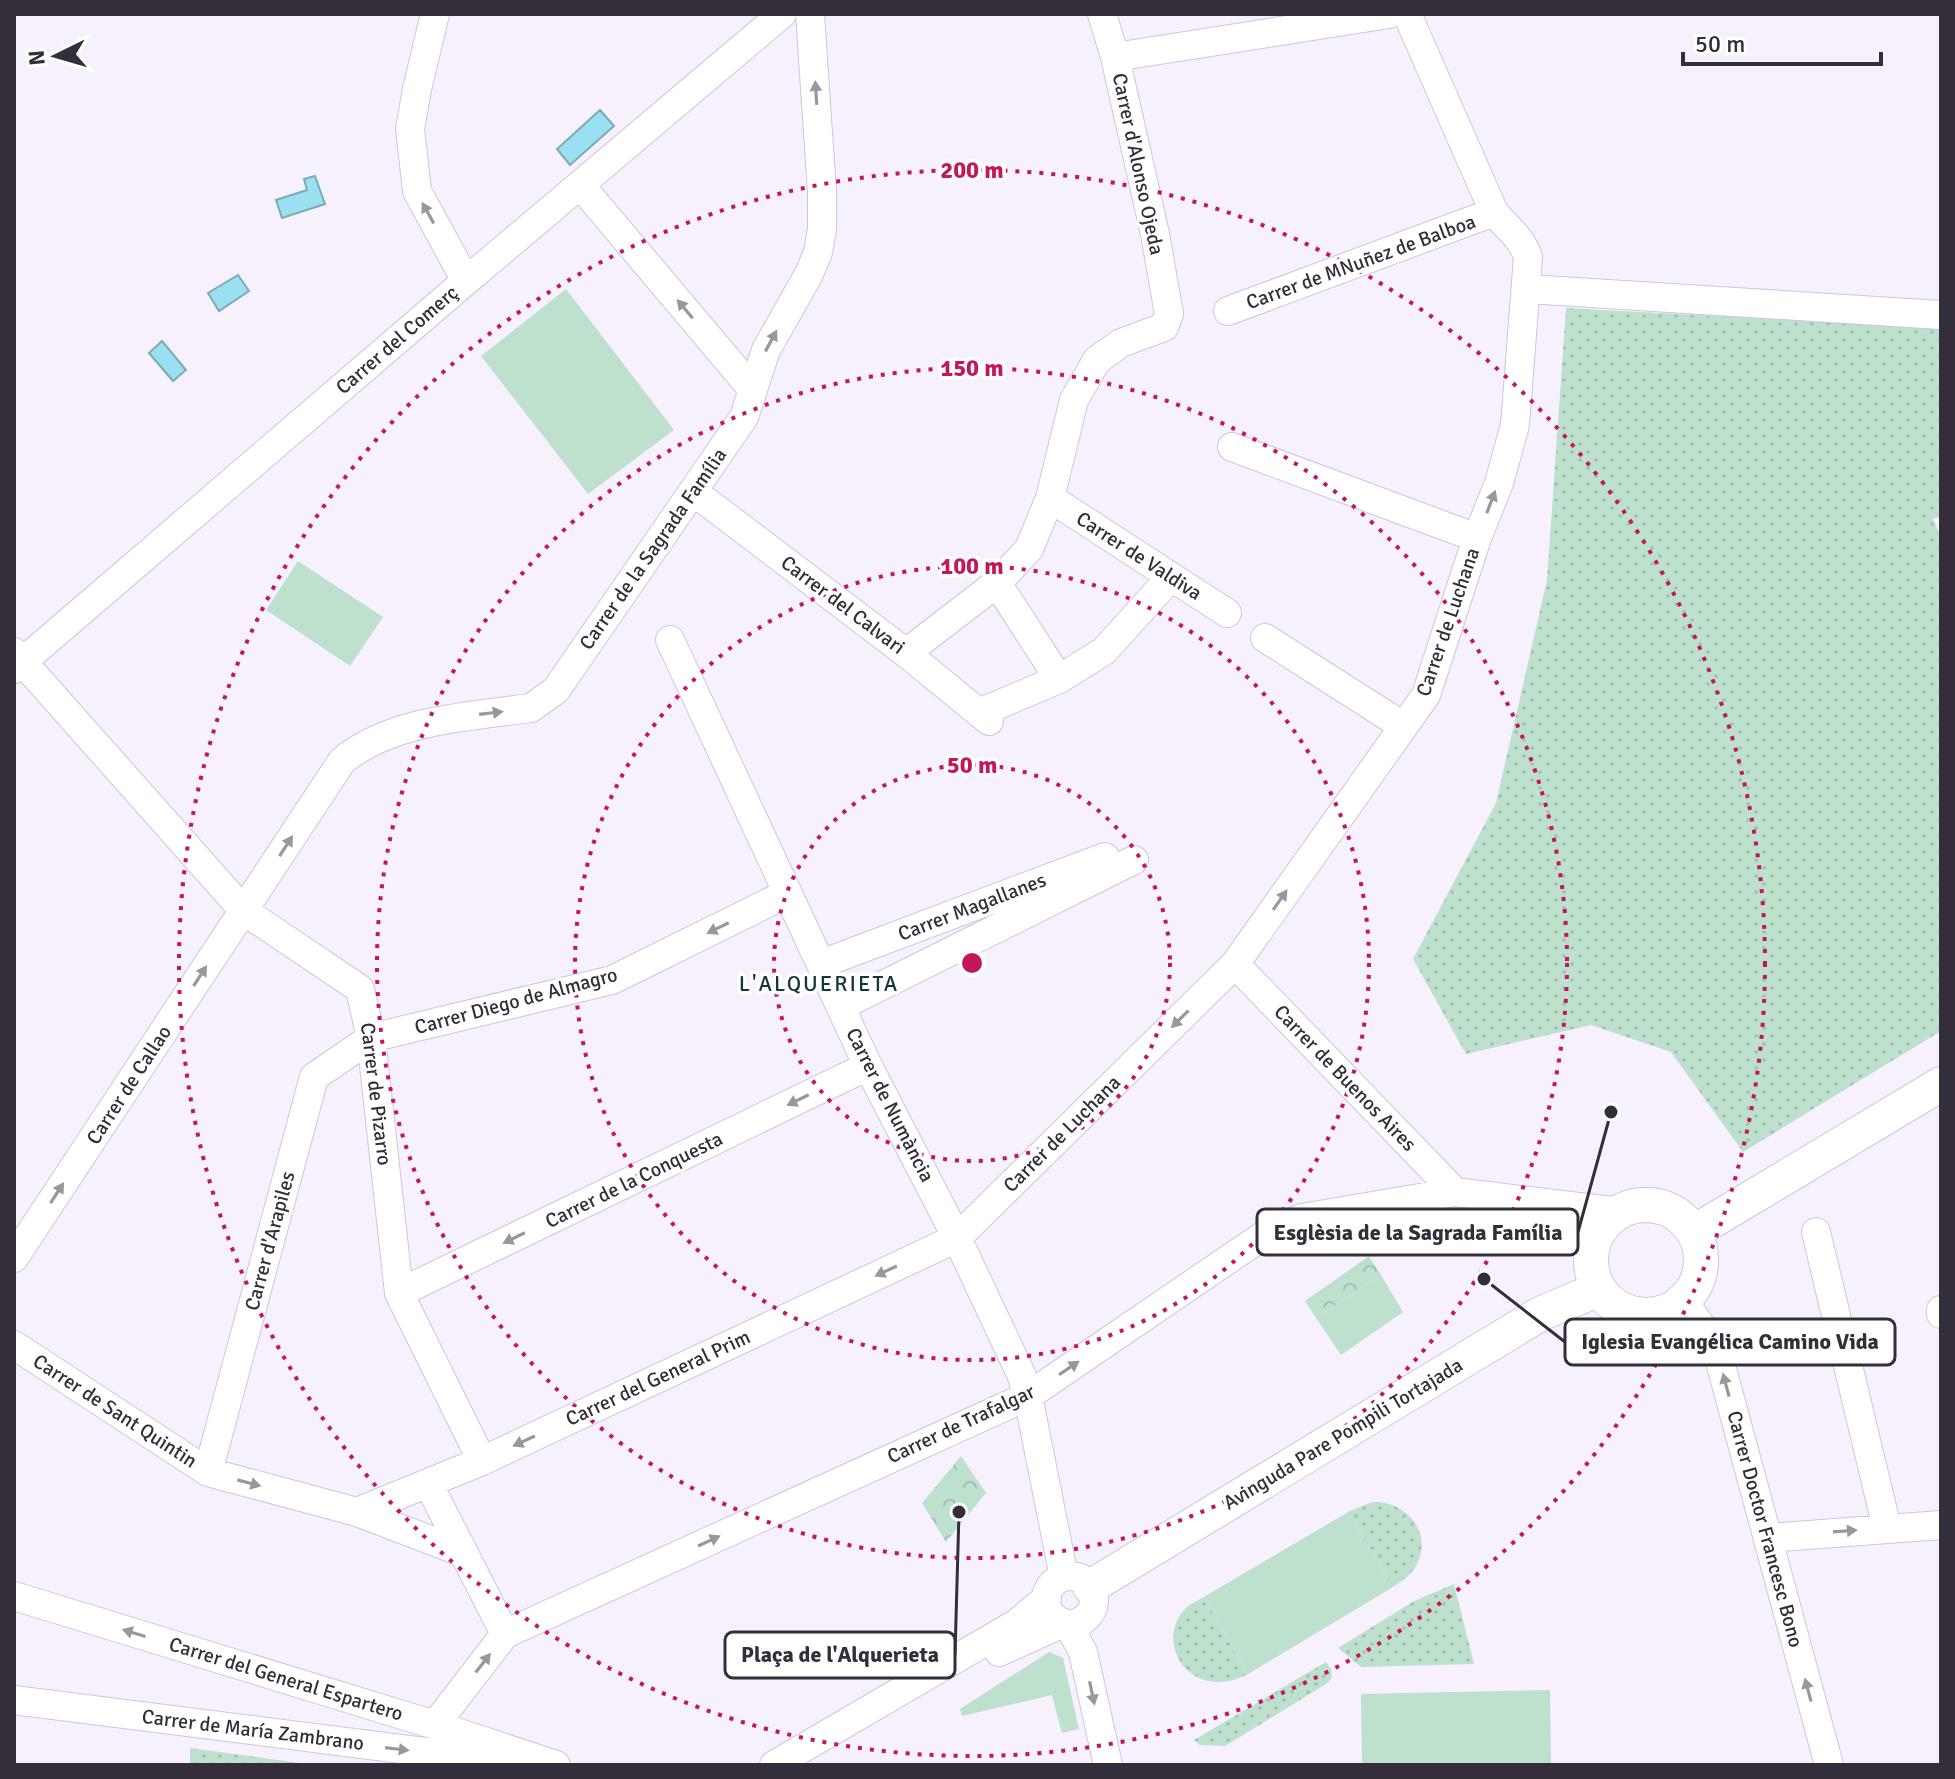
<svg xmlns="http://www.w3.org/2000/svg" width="1955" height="1779" font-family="Signika,sans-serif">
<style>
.grass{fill:url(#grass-dots)}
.forest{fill:url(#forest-crowns)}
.garden{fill:#bde1cc}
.water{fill:#9ae0f0;stroke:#7babb9;stroke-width:2}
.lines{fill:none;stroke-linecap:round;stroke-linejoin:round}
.minor-casing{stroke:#d1c4e0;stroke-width:30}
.tertiary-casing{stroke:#d1c4e0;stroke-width:36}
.minor{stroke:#fff;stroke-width:28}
.tertiary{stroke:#fff;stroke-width:34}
.oneway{fill:#99969c}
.ring{fill:none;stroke:#c2185b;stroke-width:4;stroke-dasharray:4 8}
.labels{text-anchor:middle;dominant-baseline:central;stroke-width:7;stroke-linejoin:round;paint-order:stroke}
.street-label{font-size:20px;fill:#332e39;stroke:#fff}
.neighbourhood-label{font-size:22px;letter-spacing:2px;fill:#15353e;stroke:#fff}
.centre{fill:#c2185b;stroke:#fff;stroke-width:4}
.ring-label{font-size:24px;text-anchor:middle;font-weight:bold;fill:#c2185b;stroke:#fff;stroke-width:7;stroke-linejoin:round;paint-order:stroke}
.leader{fill:none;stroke:#332e39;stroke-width:3}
.callout-dot{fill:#332e39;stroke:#fff;stroke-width:3}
.callout{fill:#fff;stroke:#332e39;stroke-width:3}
.callout-label{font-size:22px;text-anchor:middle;font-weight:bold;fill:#332e39}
</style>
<defs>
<pattern id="grass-dots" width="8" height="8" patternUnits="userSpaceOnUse" patternTransform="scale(2)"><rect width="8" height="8" fill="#bde1cc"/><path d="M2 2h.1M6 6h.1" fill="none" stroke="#a3c1b0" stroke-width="1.8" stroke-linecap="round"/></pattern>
<pattern id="forest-crowns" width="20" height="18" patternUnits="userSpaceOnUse" patternTransform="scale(2)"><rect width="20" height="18" fill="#bde1cc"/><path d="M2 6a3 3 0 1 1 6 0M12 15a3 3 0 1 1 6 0" fill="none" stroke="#a3c1b0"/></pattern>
</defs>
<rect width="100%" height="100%" fill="#f7f1fd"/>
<path class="grass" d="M 1566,308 L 1941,328 L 1941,516 L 1933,519 L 1941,537 L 1941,1031 L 1743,1152 L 1671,1052 L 1591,1025 L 1466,1054 L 1413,959 L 1496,803 L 1547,580 Z
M 1372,1502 C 1406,1500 1434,1533 1416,1566 C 1411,1575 1402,1581 1393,1587 L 1348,1512 Z
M 1454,1584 L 1474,1664 L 1361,1667 L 1338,1648 L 1414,1601 Z
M 1204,1597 L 1248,1674 C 1191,1704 1151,1642 1187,1607 C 1192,1603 1199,1600 1204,1597 Z
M 1326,1662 L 1331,1669 L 1332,1678 L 1326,1684 L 1225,1746 L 1200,1745 L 1194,1740 Z
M 190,1748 L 314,1765 L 190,1765 Z"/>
<path class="forest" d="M 1369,1256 L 1381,1275 L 1316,1318 L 1305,1301 Z
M 961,1456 L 986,1493 L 946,1542 L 922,1503 Z"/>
<path class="garden" d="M 566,289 L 674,430 L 588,494 L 481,356 Z
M 298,561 L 383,617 L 350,666 L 266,610 Z
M 1381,1275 L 1403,1312 L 1341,1355 L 1316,1318 Z
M 1348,1512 L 1393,1587 L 1248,1674 L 1204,1597 Z
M 1049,1652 L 1063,1658 L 1079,1729 L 1062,1733 L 1052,1695 L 962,1716 L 960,1709 Z
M 1550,1690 L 1551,1765 L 1362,1765 L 1361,1694 Z"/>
<path class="water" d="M 600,110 L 614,126 L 570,165 L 557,149 Z
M 315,176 L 325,204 L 282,218 L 276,200 L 307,190 L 304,179 Z
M 238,275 L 249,291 L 219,311 L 208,293 Z
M 162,341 L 186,370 L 173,381 L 149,353 Z"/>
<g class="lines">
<defs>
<path id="minor" d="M 435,14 L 417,89 L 410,129 L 417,191 L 466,281
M 1115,57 L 1389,14
M 581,186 L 753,390
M 1528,289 L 1941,315
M 1228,311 L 1494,212
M 1232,447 L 1477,538
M 694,492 L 906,653 L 989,721
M 1050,498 L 1227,613
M 997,583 L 1059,679
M 1265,638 L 1403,726
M 670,640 L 868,1066 L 957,1238 L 1021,1374 L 1028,1396 L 1064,1577
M 14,652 L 244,911 L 360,989 L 371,1038 L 399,1293 L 482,1461
M 906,653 L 997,583 L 1029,549 L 1050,498 L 1074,400 L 1097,360 L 1121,343 L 1164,327 L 1169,314 L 1155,234 L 1115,57 L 1102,14
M 14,669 L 466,281 L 782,14
M 979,713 L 1059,679 L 1104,651 L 1171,577
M 821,964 L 1105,857
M 1235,964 L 1455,1192
M 841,1006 L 1134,860
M 1564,1207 L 1591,1223 L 1598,1234
M 1816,1232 L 1887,1528
M 14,1258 L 342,761 C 391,720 470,716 531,708 L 556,690 L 744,417 L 766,350 L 809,274 L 818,252 L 822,229 L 822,192 L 810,14
M 399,1293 L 868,1066
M 1684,1301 L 1709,1338 L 1719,1358 L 1829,1765
M 1941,1310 L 1941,1314
M 14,1345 L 208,1472 L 357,1512 L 464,1553
M 208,1472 L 314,1077 L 371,1038 L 612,980 L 788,893
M 428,1483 L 505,1634
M 357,1512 L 482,1461 L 957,1238 L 1235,964 L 1426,695 L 1477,538 L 1499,483 L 1515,425 L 1528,257 C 1522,238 1507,228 1494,212 L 1407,14
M 1768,1538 L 1941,1525
M1046 1600a24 24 0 1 1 48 0a24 24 0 1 1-48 0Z
M 14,1596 L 435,1725 L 556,1765
M 1068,1624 L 1083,1652 L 1108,1765
M 999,1652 L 1063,1623
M 14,1700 L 472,1758 L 492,1765
M 435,1725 L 505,1634 L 1028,1396 L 1270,1231 L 1302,1218 L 1455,1192 L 1620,1212
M 774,1765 L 1017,1623 L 1047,1598"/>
<path id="tertiary" d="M1591 1260a55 55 0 1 1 110 0a55 55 0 1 1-110 0Z
M 1694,1232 L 1941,1084
M 1090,1587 L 1540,1314 L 1599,1289"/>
</defs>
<use href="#minor" class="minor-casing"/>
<use href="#tertiary" class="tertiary-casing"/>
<use href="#minor" class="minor"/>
<use href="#tertiary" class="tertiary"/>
</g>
<defs><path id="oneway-solid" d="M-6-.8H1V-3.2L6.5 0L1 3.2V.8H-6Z" transform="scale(2)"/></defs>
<g class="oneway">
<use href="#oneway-solid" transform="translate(816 93) rotate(-94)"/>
<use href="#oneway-solid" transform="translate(428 213) rotate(-119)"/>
<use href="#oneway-solid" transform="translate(685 309) rotate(-130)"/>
<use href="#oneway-solid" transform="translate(771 341) rotate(-62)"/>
<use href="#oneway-solid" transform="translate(1491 502) rotate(-69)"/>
<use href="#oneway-solid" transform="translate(491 713) rotate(-7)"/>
<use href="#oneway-solid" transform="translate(286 846) rotate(-57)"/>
<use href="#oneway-solid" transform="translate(1280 900) rotate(-55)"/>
<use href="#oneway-solid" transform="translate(718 928) rotate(154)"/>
<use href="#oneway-solid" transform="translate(200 976) rotate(-57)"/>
<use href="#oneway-solid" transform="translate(1180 1019) rotate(135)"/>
<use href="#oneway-solid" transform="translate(798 1100) rotate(154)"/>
<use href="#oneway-solid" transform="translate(57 1193) rotate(-57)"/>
<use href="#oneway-solid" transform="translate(514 1238) rotate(154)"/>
<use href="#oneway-solid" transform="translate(886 1271) rotate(155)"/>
<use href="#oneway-solid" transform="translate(1069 1368) rotate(-34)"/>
<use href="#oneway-solid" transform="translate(1726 1385) rotate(-105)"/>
<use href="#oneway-solid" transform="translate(524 1441) rotate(155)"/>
<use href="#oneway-solid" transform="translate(249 1483) rotate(15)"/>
<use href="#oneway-solid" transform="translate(1845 1531) rotate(-4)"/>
<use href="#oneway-solid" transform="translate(709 1541) rotate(-25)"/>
<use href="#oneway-solid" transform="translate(134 1633) rotate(-163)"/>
<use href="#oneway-solid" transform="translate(483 1663) rotate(-52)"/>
<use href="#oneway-solid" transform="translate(1808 1690) rotate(-105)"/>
<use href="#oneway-solid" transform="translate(1092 1693) rotate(78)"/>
<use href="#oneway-solid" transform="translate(397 1749) rotate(7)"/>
</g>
<g class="ring">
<circle cx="972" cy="963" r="198"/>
<circle cx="972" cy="963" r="397"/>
<circle cx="972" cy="963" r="595"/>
<circle cx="972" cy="963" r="793"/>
</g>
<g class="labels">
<g class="street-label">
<text transform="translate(1138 164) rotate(78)">Carrer d'Alonso Ojeda</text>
<text transform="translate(1361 262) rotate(-20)">Carrer de MNuñez de Balboa</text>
<text transform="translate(397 340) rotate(-41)">Carrer del Comerç</text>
<text transform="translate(653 549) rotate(-55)">Carrer de la Sagrada Família</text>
<text transform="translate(1139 556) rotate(33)">Carrer de Valdiva</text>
<text transform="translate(843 605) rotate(37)">Carrer del Calvari</text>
<text transform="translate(1448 622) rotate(-71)">Carrer de Luchana</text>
<text transform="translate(972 907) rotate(-21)">Carrer Magallanes</text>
<text transform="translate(516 1001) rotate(-15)">Carrer Diego de Almagro</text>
<text transform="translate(1345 1078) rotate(46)">Carrer de Buenos Aires</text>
<text transform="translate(129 1085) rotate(-57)">Carrer de Callao</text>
<text transform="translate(376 1094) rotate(83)">Carrer de Pizarro</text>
<text transform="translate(890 1105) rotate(63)">Carrer de Numància</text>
<text transform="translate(1062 1134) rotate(-45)">Carrer de Luchana</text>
<text transform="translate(634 1180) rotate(-26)">Carrer de la Conquesta</text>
<text transform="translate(270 1241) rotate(-75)">Carrer d'Arapiles</text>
<text transform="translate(658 1378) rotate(-25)">Carrer del General Prim</text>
<text transform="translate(115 1411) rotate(33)">Carrer de Sant Quintin</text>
<text transform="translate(961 1424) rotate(-25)">Carrer de Trafalgar</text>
<text transform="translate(1343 1434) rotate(-31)">Avinguda Pare Pompili Tortajada</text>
<text transform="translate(1765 1529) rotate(75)">Carrer Doctor Francesc Bono</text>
<text transform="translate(286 1679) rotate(17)">Carrer del General Espartero</text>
<text transform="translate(253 1730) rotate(7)">Carrer de María Zambrano</text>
</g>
<g class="neighbourhood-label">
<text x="819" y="983">L'ALQUERIETA</text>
</g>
</g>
<circle cx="972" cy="963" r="12" class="centre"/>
<g class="ring-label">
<text x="972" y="178">200 m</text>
<text x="972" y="376">150 m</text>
<text x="972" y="574">100 m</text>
<text x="972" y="773">50 m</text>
</g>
<path class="leader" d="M1611 1112L1578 1232M1484 1279L1565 1342M959 1512L955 1655"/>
<g class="callout-dot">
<circle cx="1611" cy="1112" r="8"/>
<circle cx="1484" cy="1279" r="8"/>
<circle cx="959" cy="1512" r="8"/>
</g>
<g class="callout">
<rect x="1257" y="1209" width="321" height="46" rx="8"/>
<rect x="1565" y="1319" width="330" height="46" rx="8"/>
<rect x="725" y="1632" width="230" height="46" rx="8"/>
</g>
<g class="callout-label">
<text x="1418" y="1240">Esglèsia de la Sagrada Família</text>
<text x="1730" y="1349">Iglesia Evangélica Camino Vida</text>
<text x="840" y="1662">Plaça de l'Alquerieta</text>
</g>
<rect width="1955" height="1779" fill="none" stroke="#332e39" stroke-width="32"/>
<g transform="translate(56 56) rotate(265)" stroke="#ffffff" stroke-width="6" paint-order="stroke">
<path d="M0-6L14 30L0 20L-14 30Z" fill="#332e39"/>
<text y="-12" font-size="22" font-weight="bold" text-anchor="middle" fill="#332e39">N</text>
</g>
<path d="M1683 52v12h198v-12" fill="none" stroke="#332e39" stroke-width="4"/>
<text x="1695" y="52" font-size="24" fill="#332e39" stroke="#ffffff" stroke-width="6" paint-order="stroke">50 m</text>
</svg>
